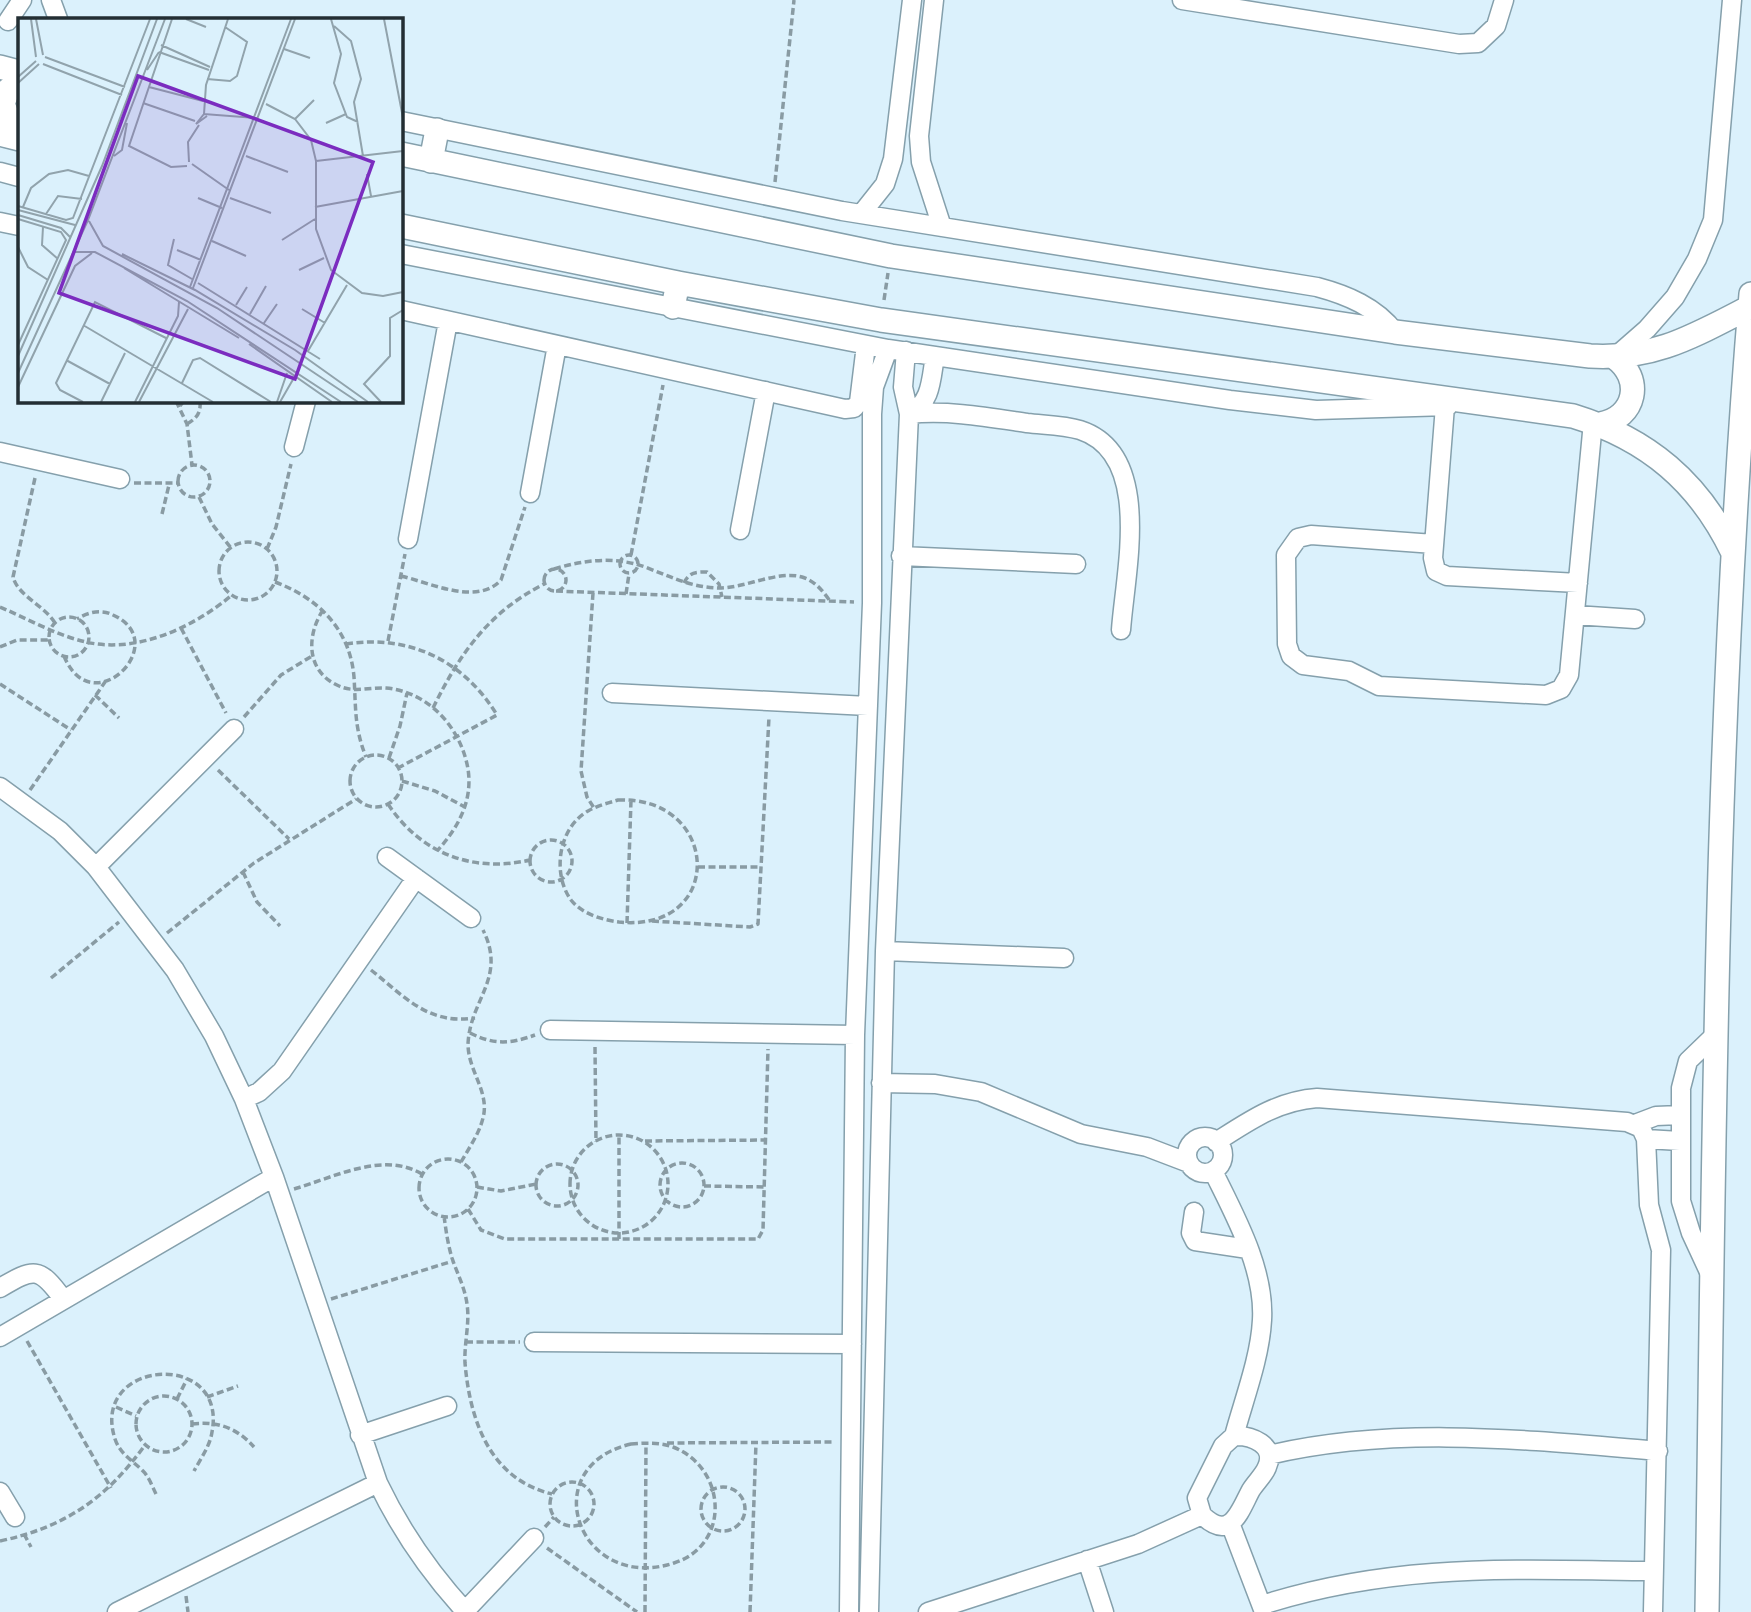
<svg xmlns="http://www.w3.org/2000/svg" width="1751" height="1612" font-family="Lato,sans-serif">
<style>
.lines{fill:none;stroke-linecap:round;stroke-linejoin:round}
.minor-casing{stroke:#85a0ac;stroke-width:21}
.major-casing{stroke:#85a0ac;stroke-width:26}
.path{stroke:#899ba3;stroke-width:3.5;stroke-dasharray:7 3.5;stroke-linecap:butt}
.minor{stroke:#fff;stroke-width:18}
.major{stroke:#fff;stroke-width:23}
.inset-road{fill:none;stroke:#91a3ac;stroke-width:2}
.view{fill:#7b2cbf;fill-opacity:0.15;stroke:#7b2cbf;stroke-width:3.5}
.inset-edge{fill:none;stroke:#232e33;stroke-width:3.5}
</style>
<rect width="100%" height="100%" fill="#dbf1fc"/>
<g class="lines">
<defs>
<path id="minor" d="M 51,0 L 58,19
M 934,0 L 919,136 L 921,162 L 942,227
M 1182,0 L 1459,44 L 1478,43 L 1496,26 L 1504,0
M 8,21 L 22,0
M 401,121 L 842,211 L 1317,287 C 1347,295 1376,307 1395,332
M 0,172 L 19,177
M 862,213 L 885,184 L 893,159 L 912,0
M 0,222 L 19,226
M 401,254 L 888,349 L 1230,400 L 1316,410 L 1448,406
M 401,310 L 845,409 L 854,408 L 859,402 L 866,345
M 1615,357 L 1647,329 L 1675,297 L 1697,259 L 1713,220 L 1732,0
M 1445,406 L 1433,558 L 1436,571 L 1447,576 L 1578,583
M 909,414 C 949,410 987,417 1027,423 C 1044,425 1064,425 1080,430 C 1154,454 1125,572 1121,630
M 909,414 C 932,403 931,378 935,356
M 294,447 L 306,401
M 0,452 L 120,479
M 530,493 L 557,345
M 740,530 L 766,391
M 408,539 L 448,321
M 1434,544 L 1311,535 L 1298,538 L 1286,555 L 1287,644 L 1291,656 L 1303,665 L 1349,671 L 1379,686 L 1546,695 L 1561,689 L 1569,675 L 1593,422
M 901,556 L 1076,564
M 1575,615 L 1635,619
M 612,693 L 868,706
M 0,787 L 60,831 L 96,867 L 175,970 L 214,1036 L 244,1099 L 274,1177 L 378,1483 C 401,1531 430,1573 466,1612
M 387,857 L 471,918
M 96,867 L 234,729
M 885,951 L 1064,958
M 550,1030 L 855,1035
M 881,1083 L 935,1084 L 981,1092 L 1081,1134 L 1147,1147 L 1189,1163
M 244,1099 L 259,1092 L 282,1071 L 416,878
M 1635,1124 L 1656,1116 L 1680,1115
M1187 1155a18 18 0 1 1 36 0a18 18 0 1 1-36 0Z
M 1646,1139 L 1680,1141
M 1216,1142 C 1249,1121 1277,1101 1317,1098 L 1627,1122 L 1641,1128 L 1646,1139 L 1649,1205 L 1661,1250 L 1653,1612
M 1213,1171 C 1235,1216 1265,1269 1262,1320 C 1260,1358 1244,1399 1234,1436
M 1194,1212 L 1191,1233 L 1195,1241 L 1248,1249
M 1710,1274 L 1691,1233 L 1681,1201 L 1681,1088 L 1688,1061 L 1716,1034
M 0,1288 C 34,1268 39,1266 63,1299
M 0,1337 L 274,1177
M 534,1342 L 852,1344
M 360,1435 L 447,1406
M 1234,1436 C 1251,1435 1277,1445 1267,1467 C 1264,1475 1256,1482 1251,1490 C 1240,1510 1231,1543 1202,1515 L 1197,1498 L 1223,1446 Z
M 1269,1455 C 1397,1425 1528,1440 1658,1451
M 0,1492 L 15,1517
M 1230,1523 L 1264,1612
M 1087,1560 L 1104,1612
M 1262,1605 C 1397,1562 1515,1570 1654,1571
M 465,1611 L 534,1538
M 117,1612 L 378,1483
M 849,1612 L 855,1035 L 872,603 L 872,414 L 874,387 L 888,349
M 869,1612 L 885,951 L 909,414 L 903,387 L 906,351
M 928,1612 L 1138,1544 L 1202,1515"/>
<path id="major" d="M 0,67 L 19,72
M 19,85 L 8,90 L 3,104 L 8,117 L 19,123
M 0,134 L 19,139
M 401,154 L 891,256 L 1395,332 L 1590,356 C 1655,360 1695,335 1750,307
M 431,161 L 437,130
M 401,226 L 678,283 L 881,320 L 1573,416 C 1648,439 1699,482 1733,553
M 673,307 L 678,283
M 1600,424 C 1636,418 1644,378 1614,357
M 1707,1612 C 1714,1173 1714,732 1751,294"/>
</defs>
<use href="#minor" class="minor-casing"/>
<use href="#major" class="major-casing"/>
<path class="path" d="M 775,182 L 794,0
M 884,300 L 888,273
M 176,401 L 187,424 L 192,465
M 180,406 L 184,401
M 187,424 C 197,418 201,413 200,401
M178 481a16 16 0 1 1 32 0a16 16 0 1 1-32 0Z
M 35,478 L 13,577 C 18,596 44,605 55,623
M 134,483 L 178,483
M 199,497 L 212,524 L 231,548
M 162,514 L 169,485
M219 571a29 29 0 1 1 58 0a29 29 0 1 1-58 0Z
M 267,549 L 276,527 L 291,464
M620 564a9 9 0 1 1 18 0a9 9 0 1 1-18 0Z
M 631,555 L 663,385
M 554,569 C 584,560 614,556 645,567 C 669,576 690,587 717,588 C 744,589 777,570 802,577 C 815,581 822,590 830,601
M544 580a11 11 0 1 1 22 0a11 11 0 1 1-22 0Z
M 401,576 C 431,583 477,606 501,580 L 525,507
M 275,582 C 318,598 350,629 354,677 C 356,708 354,727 366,757
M 684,583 C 689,572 696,572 707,572 L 719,584 L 722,597
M 556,591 L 854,602
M 593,593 L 581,771 L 587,797 L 594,808
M 626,594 L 629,574
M 0,607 C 28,619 56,635 86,642 C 137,654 194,627 232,595
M 323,610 C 306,636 306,672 339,686 C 354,693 370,687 386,688 C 429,692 461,728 468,769 C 473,801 458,828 437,851
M49 637a20 20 0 1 1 40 0a20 20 0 1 1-40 0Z
M 181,628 L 226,713
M 388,641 L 405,554
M 346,644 C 410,634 464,661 497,715 L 398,768
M 0,647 L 17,640 L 49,640
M 64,656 C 92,725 174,642 113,615 C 101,609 88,612 77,619
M 0,684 L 71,730
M 95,695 L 119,718
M 433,708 C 460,653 489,612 544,584
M 244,717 L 281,675 L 312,656
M350 781a26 26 0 1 1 52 0a26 26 0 1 1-52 0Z
M 389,758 L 400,726 L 407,693
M 218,770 L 289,839
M 402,781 L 435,791 L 465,807
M 30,790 L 105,682
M 618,800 C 721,796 726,933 619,922 C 603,920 582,914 571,900 C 552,874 558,828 588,811 C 596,806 608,803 618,800 Z
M 388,804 C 421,854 473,873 530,860
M530 861a21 21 0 1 1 42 0a21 21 0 1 1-42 0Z
M 698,867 L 761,867
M 243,872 L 257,902 L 280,926
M 652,921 L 750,927 L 758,924 L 769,717
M 627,923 L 631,800
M 167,933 L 254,863 L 356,799
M 371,970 C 405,997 428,1025 475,1018
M 51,978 L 119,922
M 470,1033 C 494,1045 510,1044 535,1035
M 595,1047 L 596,1142
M570 1184a49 49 0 1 1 98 0a49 49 0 1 1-98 0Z
M 645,1141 L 766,1140
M419 1188a29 29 0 1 1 58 0a29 29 0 1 1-58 0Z
M 461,1162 C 469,1148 479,1134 483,1118 C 490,1092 468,1071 468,1044 C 470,999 507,978 483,930
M660 1185a22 22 0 1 1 44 0a22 22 0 1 1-44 0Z
M536 1185a21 21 0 1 1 42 0a21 21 0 1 1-42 0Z
M 704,1186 L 765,1187
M 477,1187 L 501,1191 L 536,1184
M 294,1189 C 335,1177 383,1151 422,1174
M 468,1209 L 481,1230 L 505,1239 L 758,1239 L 763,1230 L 768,1049
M 444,1216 C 446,1231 448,1245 452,1258 C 457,1273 465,1288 467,1304 C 470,1323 464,1343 465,1363 C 470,1421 490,1479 552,1494
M 619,1239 L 619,1136
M 331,1299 L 453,1261
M 27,1341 L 111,1488
M 466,1342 L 520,1342
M136 1424a28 28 0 1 1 56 0a28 28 0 1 1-56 0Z
M 207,1397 L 238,1386
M 177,1399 L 187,1379
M 116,1407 L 136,1416
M 192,1424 C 218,1421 237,1428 254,1447
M 667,1443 L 834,1442
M 631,1444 C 645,1443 660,1442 673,1447 C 727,1468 731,1545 674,1563 C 579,1594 533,1467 631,1444 Z
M550 1504a22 22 0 1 1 44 0a22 22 0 1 1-44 0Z
M701 1509a22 22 0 1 1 44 0a22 22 0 1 1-44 0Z
M 156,1494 C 152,1486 149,1477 143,1471 C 132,1460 120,1454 115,1439 C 89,1359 228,1349 212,1432 C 210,1446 201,1458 194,1471
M 545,1527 L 554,1517
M 24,1534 L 31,1547
M 0,1541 C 65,1527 106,1499 145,1445
M 547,1548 L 637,1612
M 186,1596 L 188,1612
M 645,1612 L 646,1443
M 750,1612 L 756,1443"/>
<use href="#minor" class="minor"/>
<use href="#major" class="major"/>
</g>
<g transform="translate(18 18)">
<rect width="385" height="385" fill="#dbf1fc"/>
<path class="inset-road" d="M 13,1 L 18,39M 18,1 L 25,37M 154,1 L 111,128 L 153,149 L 169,148M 168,1 L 188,9M 313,1 L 323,36 L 316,65 L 329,99 L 340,104M 366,1 L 385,100M 316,8 L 333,23 L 343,61 L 336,84 L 345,138M 143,27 L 192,49M 266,31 L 292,40M 141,34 L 191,52M 27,39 L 107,69M 25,46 L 104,77M 129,52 L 141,34M 0,59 L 18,43M 189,61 L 212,63 L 219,58 L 229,24 L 207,9M 0,65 L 21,46M 131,69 L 185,83M 0,76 L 0,106M 125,85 L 177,103M 248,86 L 277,101 L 293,122 L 298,143 L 298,211 L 313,252 L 344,275 L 365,278 L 385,274M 186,96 L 188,67 L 210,1M 189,98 L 178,106 L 186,96 L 239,100M 277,101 L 296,82M 308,105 L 328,96M 96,138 L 104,132 L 109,105M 228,138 L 270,154M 298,143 L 385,133M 171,144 L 170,124 L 181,107M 174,146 L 211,172M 349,156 L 353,178M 180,180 L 204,190M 212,180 L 253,195M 0,188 L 48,202 L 55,200 L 132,1M 5,189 L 13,170 L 31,156 L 50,152 L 71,158M 297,189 L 385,173M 0,192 L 57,207M 28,196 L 40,178 L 64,181M 0,197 L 43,210 L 52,219M 0,201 L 43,214 L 48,222 L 0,327M 71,203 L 85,228 L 199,290 L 340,384M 25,209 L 24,227 L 40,241M 156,221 L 150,247 L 174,261M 264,222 L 297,201M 194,223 L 228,238M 0,229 L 10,249 L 30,262M 159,232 L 183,242M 56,234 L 77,234 L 169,283 L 323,384M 104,236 L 177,272 L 277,332 L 350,384M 106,250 L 221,320M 281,252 L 306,240M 180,265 L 302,341M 172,269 L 273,1M 175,270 L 277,1M 218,287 L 229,269M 284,291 L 307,305M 232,296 L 248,268M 246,305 L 259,286M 65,307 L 195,384M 231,326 L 314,384M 290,333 L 329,267M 0,338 L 84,148 L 139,1M 48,342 L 92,366M 0,355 L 70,202 L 147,1M 164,365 L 175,342 L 182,340 L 253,384M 0,369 L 57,248 L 74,235M 65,384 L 42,372 L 38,365 L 77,284 L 148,320M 83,384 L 107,335M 117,384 L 160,298 L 161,284M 121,384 L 170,291M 259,384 L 269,355M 262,384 L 277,358M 363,384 L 346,366 L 372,338 L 372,300 L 385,292"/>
<path class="view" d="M 120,58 L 355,144 L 277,361 L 41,275 Z"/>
<rect width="385" height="385" class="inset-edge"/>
</g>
</svg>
